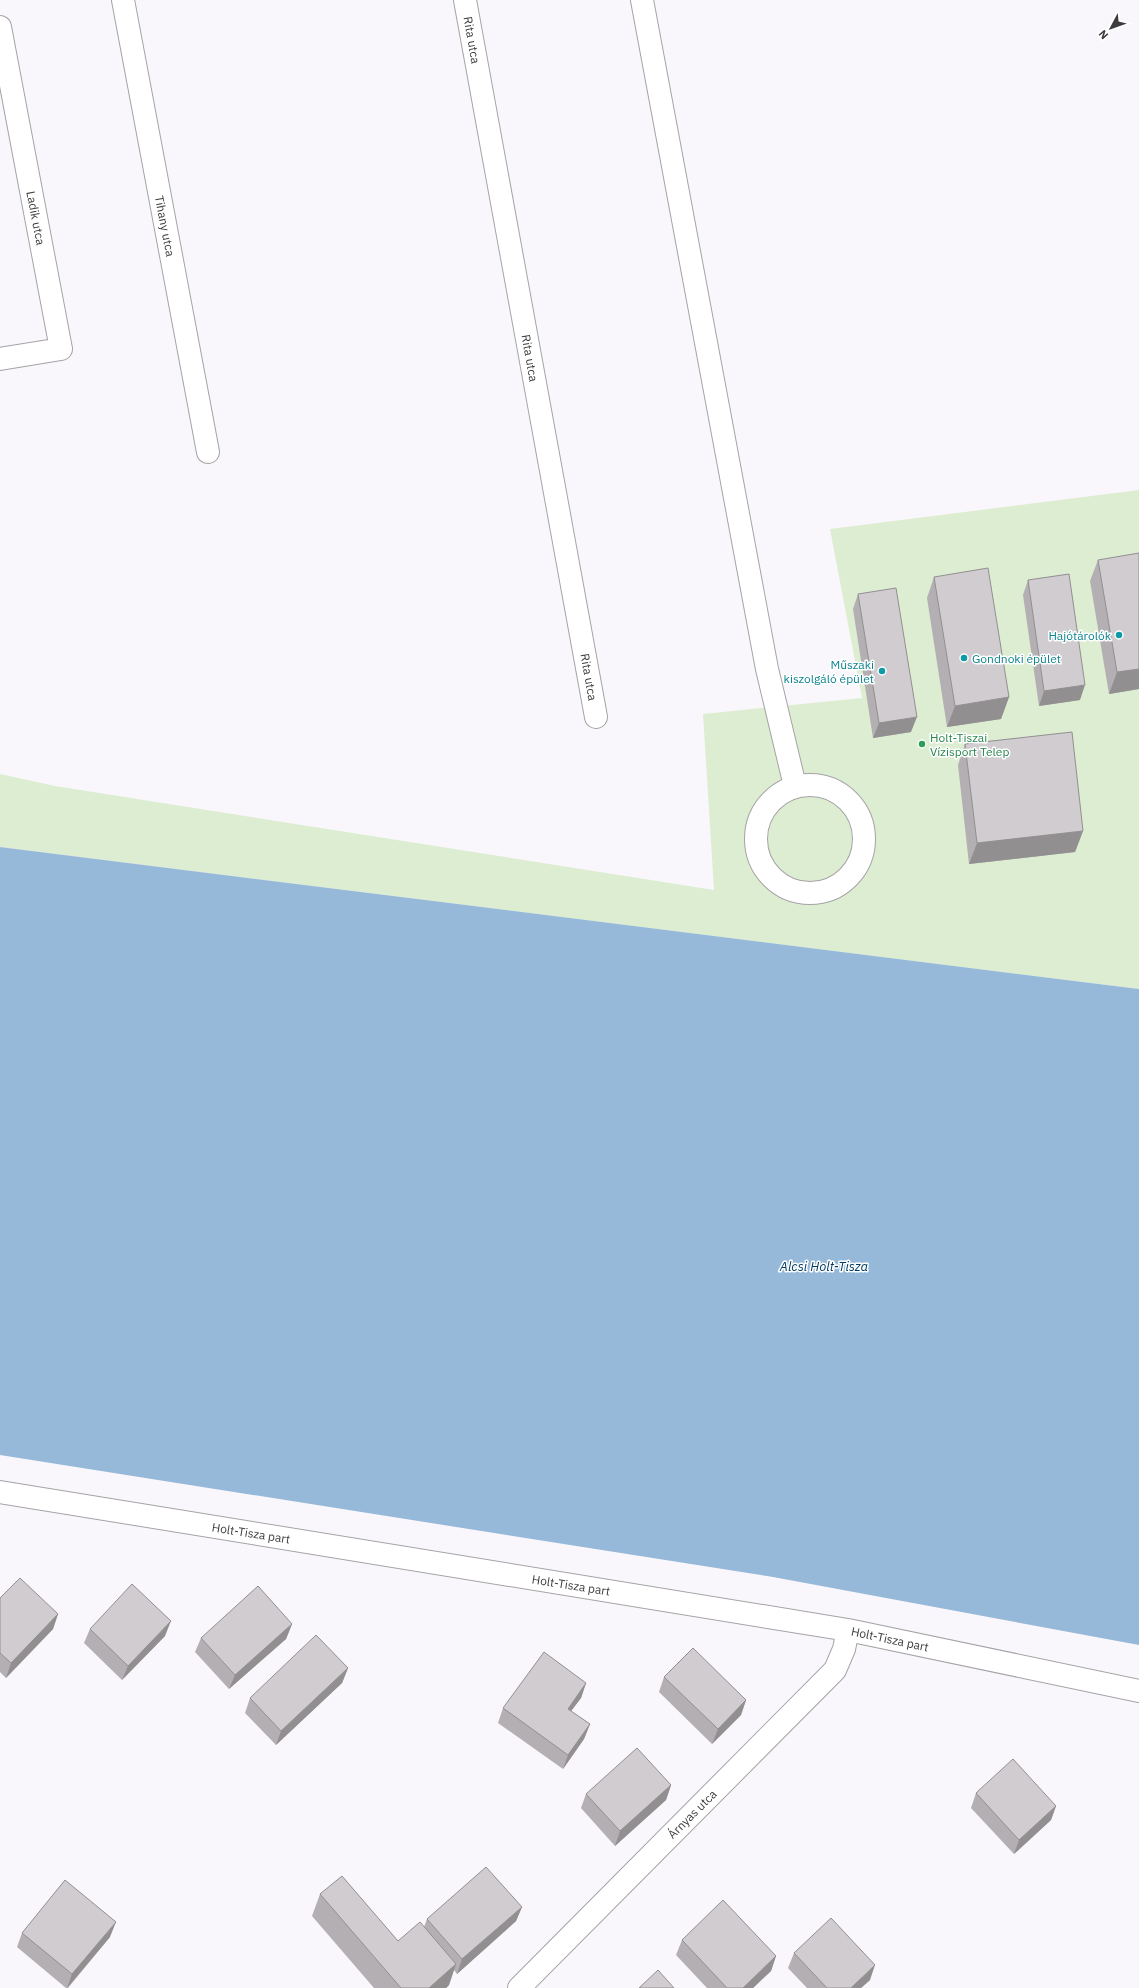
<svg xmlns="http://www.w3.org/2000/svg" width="1139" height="1988" font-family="'IBM Plex Sans',sans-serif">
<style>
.green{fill:#ddedd2}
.water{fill:#97b9d9}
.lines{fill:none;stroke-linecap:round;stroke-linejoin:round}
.minor-casing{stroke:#a5a3a6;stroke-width:24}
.minor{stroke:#fff;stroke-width:22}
.wall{fill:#b3afb2}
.shaded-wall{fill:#928f91}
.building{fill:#d0cccf;stroke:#928f91}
.culture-dot{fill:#0f9aa8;stroke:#fff;stroke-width:1.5}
.leisure-dot{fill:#2e9e5b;stroke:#fff;stroke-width:1.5}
.labels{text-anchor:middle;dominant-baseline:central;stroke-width:3;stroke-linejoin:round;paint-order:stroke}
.street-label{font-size:12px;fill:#3d3c3e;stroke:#fff}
.culture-label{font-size:12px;fill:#0d838f;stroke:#fff;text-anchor:end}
.leisure-label{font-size:12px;fill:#27864d;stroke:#fff;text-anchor:start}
.water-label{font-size:13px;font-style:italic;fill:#013c64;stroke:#fff}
</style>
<rect width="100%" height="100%" fill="#f9f7fb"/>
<path class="green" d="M 1139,490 L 1139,989 L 0,847 L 0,774 L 55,786 L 714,890 L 703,714 L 862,698 L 830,529 Z"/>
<path class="water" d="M 0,847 L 1139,989 L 1139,1645 L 773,1577 L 0,1455 Z"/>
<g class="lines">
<defs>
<path id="minor" d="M 123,0 L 208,452
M 465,0 L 596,717
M 642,0 L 767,669 L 795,786
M 0,27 L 61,349 L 0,359
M756 839a54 54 0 1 1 108 0a54 54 0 1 1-108 0Z
M 0,1492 L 848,1630 L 1139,1691
M 519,1988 L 835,1670 L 844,1649 L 848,1630"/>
</defs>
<use href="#minor" class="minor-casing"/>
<use href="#minor" class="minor"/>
</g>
<path class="wall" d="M 1098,560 L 1139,689 L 1109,694 L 1090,581 Z
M 934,577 L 1009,697 L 1001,719 L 947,727 L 927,598 Z
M 1028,580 L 1080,700 L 1039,706 L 1023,595 Z
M 858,594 L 911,732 L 873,738 L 853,609 Z
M 965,744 L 1083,831 L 1075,852 L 969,864 L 958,765 Z
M 0,1598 L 58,1614 L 53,1629 L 6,1678 L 0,1672 Z
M 292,1624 L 286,1639 L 229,1689 L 195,1652 L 201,1638 Z
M 90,1629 L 165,1636 L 122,1680 L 84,1643 Z
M 348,1668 L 342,1683 L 276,1745 L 245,1713 L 250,1698 Z
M 664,1677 L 746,1700 L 741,1715 L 712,1744 L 659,1692 Z
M 586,1683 L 581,1698 L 571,1711 L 590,1724 L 584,1739 L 563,1769 L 498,1723 L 503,1708 Z
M 671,1785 L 666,1800 L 615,1846 L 581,1808 L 586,1794 Z
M 976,1793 L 1056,1806 L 1051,1820 L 1014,1854 L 971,1808 Z
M 320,1894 L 398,1941 L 424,1927 L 427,1919 L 522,1907 L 516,1921 L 457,1974 L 454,1970 L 449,1985 L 446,1988 L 374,1988 L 312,1916 Z
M 22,1933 L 110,1937 L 68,1988 L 66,1988 L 17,1947 Z
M 682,1940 L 776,1956 L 771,1971 L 753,1988 L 707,1988 L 676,1955 Z
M 794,1953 L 870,1980 L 861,1988 L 807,1988 L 788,1968 Z"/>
<path class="shaded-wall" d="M 1139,669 L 1139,689 L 1109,694 L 1117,672 Z
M 1085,685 L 1080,700 L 1039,706 L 1044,691 Z
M 1009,697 L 1001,719 L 947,727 L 955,706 Z
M 917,717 L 911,732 L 873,738 L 879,723 Z
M 1083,831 L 1075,852 L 969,864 L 977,843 Z
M 58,1614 L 53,1629 L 6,1678 L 11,1663 Z
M 171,1621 L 165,1636 L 122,1680 L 128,1666 Z
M 292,1624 L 286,1639 L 229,1689 L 235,1675 Z
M 348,1668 L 342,1683 L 276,1745 L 281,1731 Z
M 586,1683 L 581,1698 L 562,1723 L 568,1709 Z
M 746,1700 L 741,1715 L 712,1744 L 718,1729 Z
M 590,1724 L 584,1739 L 563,1769 L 568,1755 Z
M 671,1785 L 666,1800 L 615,1846 L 620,1831 Z
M 1056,1806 L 1051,1820 L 1014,1854 L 1019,1840 Z
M 522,1907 L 516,1921 L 457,1974 L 462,1959 Z
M 116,1922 L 110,1937 L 67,1988 L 72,1974 Z
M 776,1956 L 771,1971 L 753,1988 L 743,1988 Z
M 456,1964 L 449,1985 L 446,1988 L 429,1988 Z
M 875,1965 L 870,1980 L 861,1988 L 851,1988 Z"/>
<path class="building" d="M 1139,553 L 1139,669 L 1117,672 L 1098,560 Z
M 988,568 L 1009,697 L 955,706 L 934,577 Z
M 1069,574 L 1085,685 L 1044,691 L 1028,580 Z
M 896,588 L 917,717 L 879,723 L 858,594 Z
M 1072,732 L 1083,831 L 977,843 L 965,744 Z
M 20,1578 L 58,1614 L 11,1663 L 0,1653 L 0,1598 Z
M 132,1584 L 171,1621 L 128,1666 L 90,1629 Z
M 258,1586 L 292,1624 L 235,1675 L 201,1638 Z
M 316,1635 L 348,1668 L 281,1731 L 250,1698 Z
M 693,1648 L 746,1700 L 718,1729 L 664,1677 Z
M 544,1652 L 586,1683 L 568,1709 L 590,1724 L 568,1755 L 503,1708 Z
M 637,1748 L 671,1785 L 620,1831 L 586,1794 Z
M 1013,1759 L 1056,1806 L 1019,1840 L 976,1793 Z
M 486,1867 L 522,1907 L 462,1959 L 427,1919 Z
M 342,1876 L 398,1941 L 420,1922 L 456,1964 L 429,1988 L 401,1988 L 320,1894 Z
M 65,1880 L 116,1922 L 72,1974 L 22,1933 Z
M 723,1900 L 776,1956 L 743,1988 L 727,1988 L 682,1940 Z
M 831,1918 L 875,1965 L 851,1988 L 827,1988 L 794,1953 Z
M 658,1970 L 674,1988 L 639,1988 Z"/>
<g class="culture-dot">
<circle cx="1119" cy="635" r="4"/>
<circle cx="964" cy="658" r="4"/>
<circle cx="882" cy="671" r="4"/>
</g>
<circle class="leisure-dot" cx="922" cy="744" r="4"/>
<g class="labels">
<g class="street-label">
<text transform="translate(472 40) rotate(80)">Rita utca</text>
<text transform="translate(36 218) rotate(79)">Ladik utca</text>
<text transform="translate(165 226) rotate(79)">Tihany utca</text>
<text transform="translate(530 358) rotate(80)">Rita utca</text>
<text transform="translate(589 677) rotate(80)">Rita utca</text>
<text transform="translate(251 1533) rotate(9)">Holt-Tisza part</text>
<text transform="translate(571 1585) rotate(9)">Holt-Tisza part</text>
<text transform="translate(890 1639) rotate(12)">Holt-Tisza part</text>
<text transform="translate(692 1814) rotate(-45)">Árnyas utca</text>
</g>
<g class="culture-label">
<text x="1111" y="635">Hajótárolók</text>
<text x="972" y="658" text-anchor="start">Gondnoki épület</text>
<text x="874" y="664">Műszaki<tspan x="874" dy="14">kiszolgáló épület</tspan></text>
</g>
<g class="leisure-label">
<text x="930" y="737">Holt-Tiszai<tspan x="930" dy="14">Vízisport Telep</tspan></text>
</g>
<g class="water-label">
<text x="824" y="1266">Alcsi Holt-Tisza</text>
</g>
</g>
<g transform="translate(1111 28) rotate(229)" stroke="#ffffff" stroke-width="3" paint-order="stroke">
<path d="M0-3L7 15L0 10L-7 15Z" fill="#3d3c3e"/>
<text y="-6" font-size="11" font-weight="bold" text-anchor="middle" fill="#3d3c3e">N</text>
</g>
</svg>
